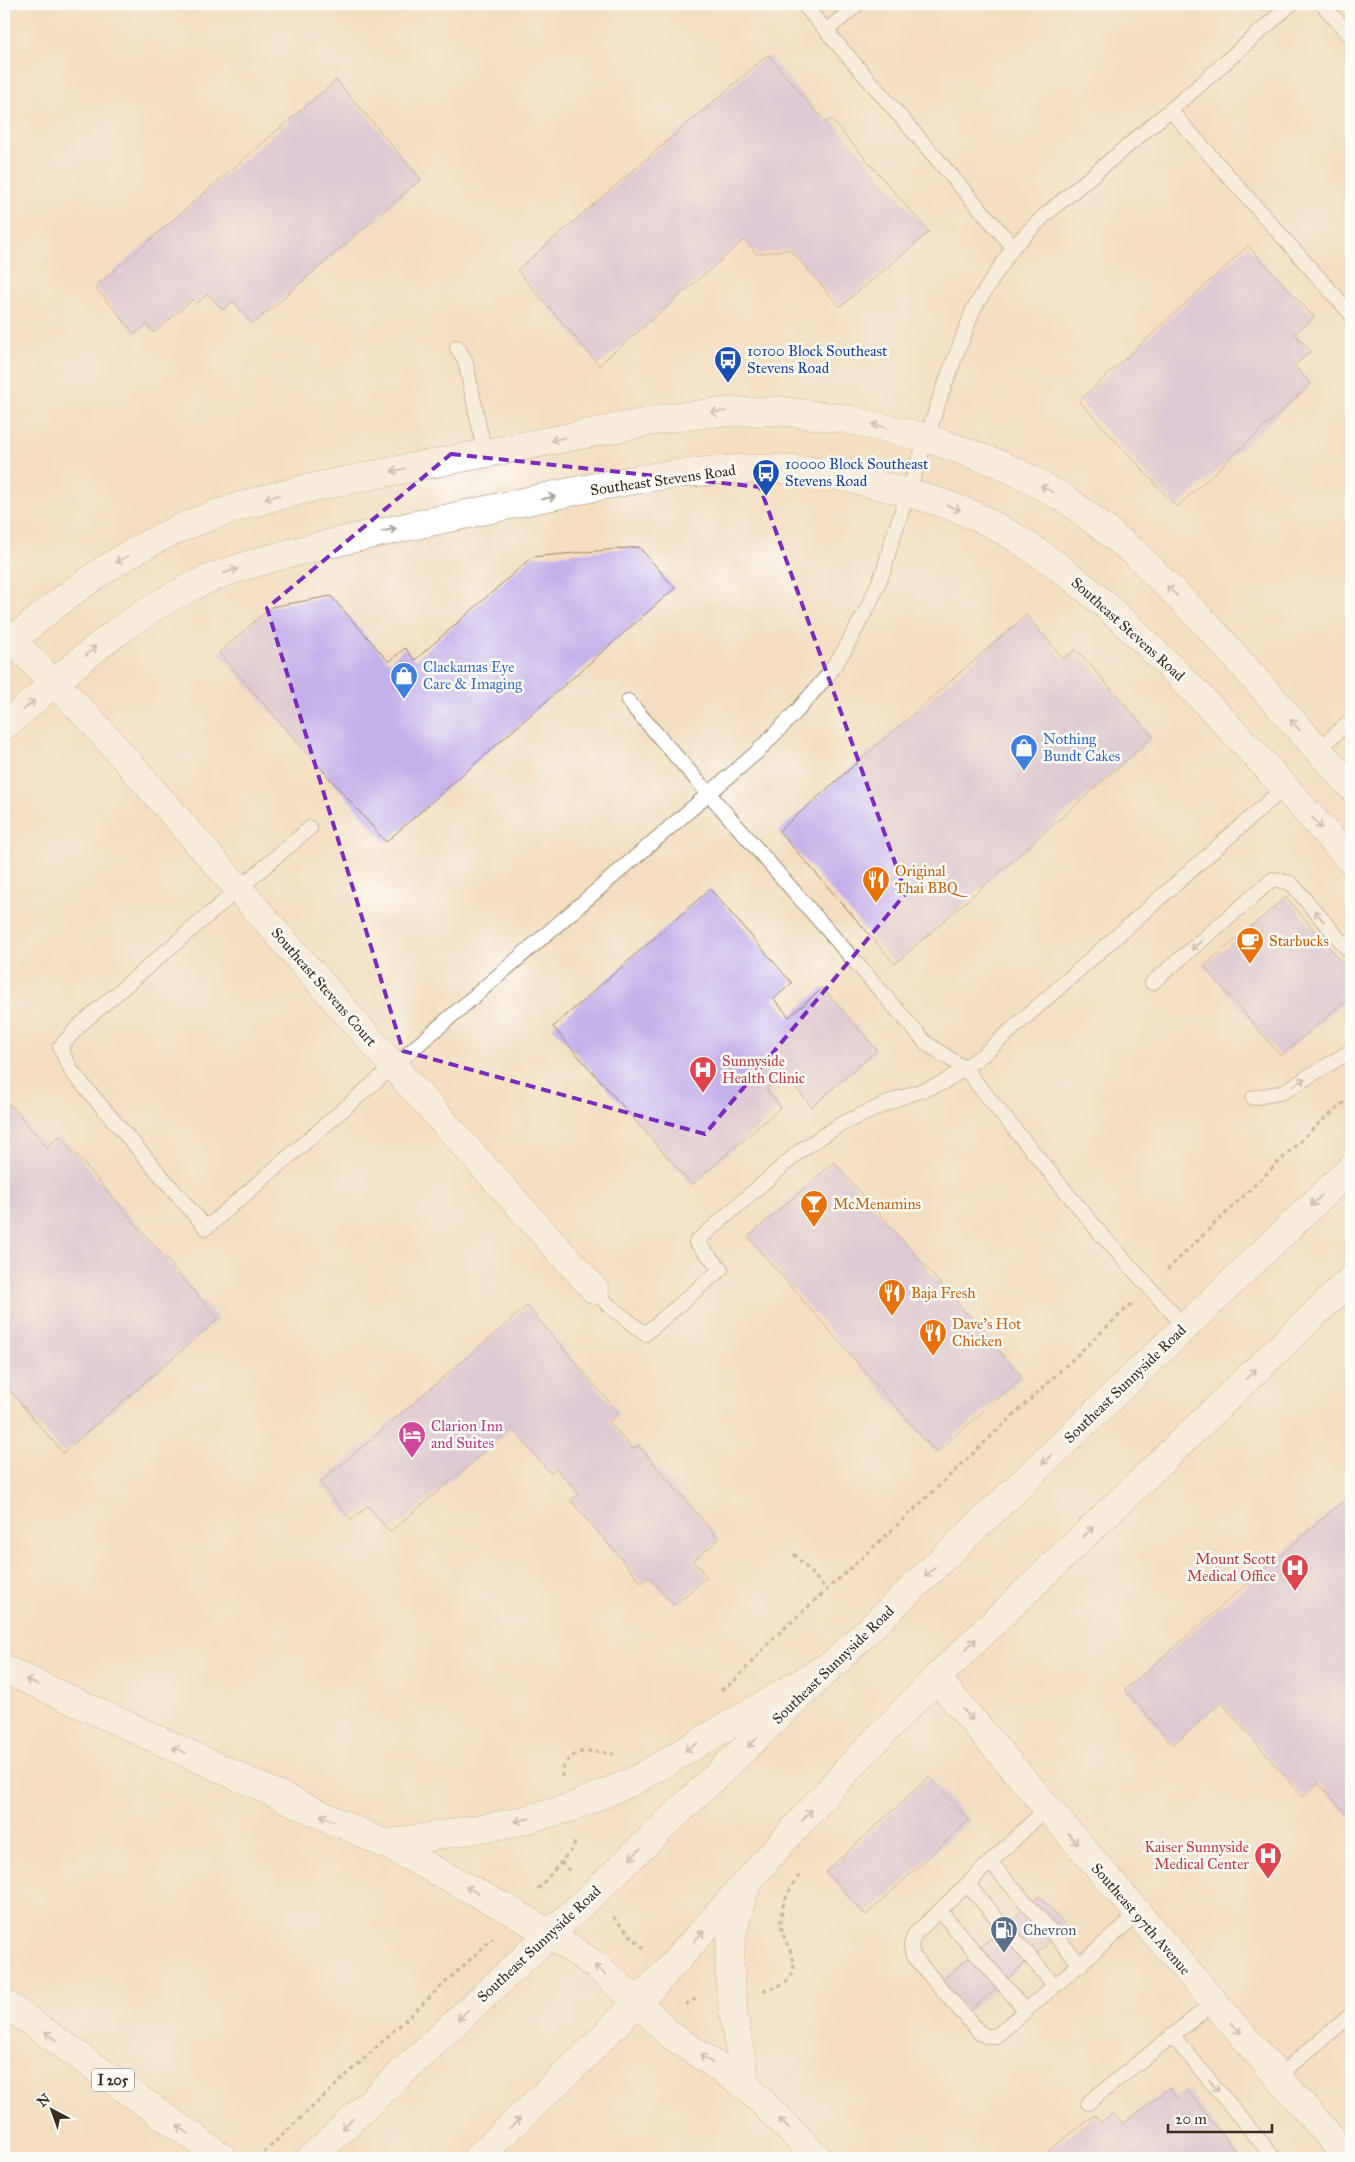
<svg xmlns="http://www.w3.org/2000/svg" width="1355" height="2162" font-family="'IM FELL Great Primer',serif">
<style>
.building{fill:#c5b1ea}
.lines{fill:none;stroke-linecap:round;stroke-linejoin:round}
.lane-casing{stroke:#978470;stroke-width:16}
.street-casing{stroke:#978470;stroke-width:29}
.secondary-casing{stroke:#978470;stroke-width:29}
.primary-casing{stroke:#978470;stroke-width:29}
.highway-casing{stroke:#978470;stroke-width:29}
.path{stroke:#978470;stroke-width:3;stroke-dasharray:4 4;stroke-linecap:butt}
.lane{stroke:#fff;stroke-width:14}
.street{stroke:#fff;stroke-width:28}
.secondary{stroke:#fff;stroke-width:28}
.primary{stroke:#fff;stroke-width:28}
.highway{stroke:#fff;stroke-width:28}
.oneway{stroke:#a79f9a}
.marked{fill:none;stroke:#7b2cbf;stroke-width:4;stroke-dasharray:10 6;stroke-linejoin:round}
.labels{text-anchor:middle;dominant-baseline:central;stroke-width:5;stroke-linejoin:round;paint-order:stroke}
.shield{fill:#fdfcf7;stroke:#75695f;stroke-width:1}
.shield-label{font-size:14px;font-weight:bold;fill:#3b2a1e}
.transit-label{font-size:15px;fill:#164399;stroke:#fdfcf7;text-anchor:start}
.street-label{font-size:15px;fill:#3b2a1e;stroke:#fdfcf7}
.shop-label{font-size:15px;fill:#366cbe;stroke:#fdfcf7;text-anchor:start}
.food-label{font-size:15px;fill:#c56008;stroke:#fdfcf7;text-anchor:start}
.health-label{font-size:15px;fill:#be3a42;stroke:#fdfcf7;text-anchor:end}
.hotel-label{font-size:15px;fill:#b23c85;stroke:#fdfcf7;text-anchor:start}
.service-label{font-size:15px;fill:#4e5e75;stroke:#fdfcf7;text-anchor:start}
</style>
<rect width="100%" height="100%" fill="#fdfcf7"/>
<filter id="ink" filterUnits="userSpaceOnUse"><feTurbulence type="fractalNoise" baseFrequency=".02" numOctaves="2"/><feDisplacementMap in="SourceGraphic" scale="10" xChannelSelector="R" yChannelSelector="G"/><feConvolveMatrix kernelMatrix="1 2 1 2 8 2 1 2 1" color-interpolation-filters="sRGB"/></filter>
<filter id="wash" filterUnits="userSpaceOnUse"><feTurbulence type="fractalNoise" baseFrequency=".0096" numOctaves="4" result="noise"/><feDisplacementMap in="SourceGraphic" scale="20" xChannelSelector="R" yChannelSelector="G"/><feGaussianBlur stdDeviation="1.12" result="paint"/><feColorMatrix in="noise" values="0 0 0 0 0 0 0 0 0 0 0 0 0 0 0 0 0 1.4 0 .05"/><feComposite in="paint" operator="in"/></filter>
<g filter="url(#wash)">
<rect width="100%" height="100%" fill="#f3dec1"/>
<g id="blocks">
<path class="building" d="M 768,55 L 826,123 L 831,119 L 929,232 L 840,307 L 790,249 L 757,254 L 744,240 L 599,365 L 517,270 Z
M 336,80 L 421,179 L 253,324 L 233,301 L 223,310 L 208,294 L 197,303 L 193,299 L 154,333 L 147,324 L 135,334 L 95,287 Z
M 1248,246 L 1314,317 L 1295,334 L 1311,351 L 1294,366 L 1311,384 L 1177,507 L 1079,401 Z
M 639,547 L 675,588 L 386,842 L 219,653 L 271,607 L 331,596 L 389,662 L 405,648 L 415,660 L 532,557 Z
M 1026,615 L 1064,659 L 1076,649 L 1153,737 L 895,964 L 779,831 Z
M 710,889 L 792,983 L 774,999 L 789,1017 L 823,988 L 877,1050 L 812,1107 L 784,1074 L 766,1089 L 781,1107 L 692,1185 L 553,1027 Z
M 1286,897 L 1351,973 L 1351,996 L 1281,1056 L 1204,966 Z
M 10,1104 L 47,1147 L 60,1136 L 218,1319 L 63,1453 L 4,1384 L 4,1109 Z
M 834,1162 L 1022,1377 L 936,1453 L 748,1237 Z
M 527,1306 L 619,1413 L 609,1422 L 633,1449 L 638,1445 L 719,1539 L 693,1561 L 707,1577 L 674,1605 L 649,1577 L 642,1583 L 571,1501 L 579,1494 L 556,1468 L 550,1473 L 512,1428 L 390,1532 L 368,1506 L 351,1520 L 320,1483 Z
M 1351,1494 L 1351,1820 L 1319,1783 L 1303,1797 L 1221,1702 L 1173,1745 L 1125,1690 Z
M 929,1777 L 969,1820 L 866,1915 L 826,1872 Z
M 1039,1896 L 1067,1927 L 969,2012 L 942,1981 Z
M 1169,2088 L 1177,2098 L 1187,2090 L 1241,2158 L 1052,2158 L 1047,2152 L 1095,2115 L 1101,2122 L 1113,2113 L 1123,2124 Z"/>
</g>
</g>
<g filter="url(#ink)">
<use href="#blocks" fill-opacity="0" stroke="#978470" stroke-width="1"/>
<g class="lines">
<defs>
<path id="lane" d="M 803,4 L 1013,247
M 1322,4 L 1351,36
M 827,30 L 858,4
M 1170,110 L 1351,314
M 457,347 L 465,360 L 485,454
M 628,701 L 926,1043 L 964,1068 L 1100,1233 L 1185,1327
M 1318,750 L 1351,720
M 310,828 L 81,1024 L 60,1047 L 72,1072 L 206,1228 L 756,753 L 797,711 L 827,676 L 844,651 L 870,603 L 885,567 L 892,540 L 942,392 L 974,308 L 1013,247 L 1045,215 L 1194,90 L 1291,4
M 1152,983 L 1273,879 L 1291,883 L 1351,953
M 1253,1098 L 1283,1092 L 1351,1051
M 595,1290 L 607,1304 L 645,1334 L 721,1269 L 696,1242 L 801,1150 L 841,1124 L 897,1099 L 943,1083 L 984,1054 L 1285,787
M 1047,1808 L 914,1935 L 911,1946 L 913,1956 L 980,2033 L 986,2036 L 996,2036 L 1137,1915
M 991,1863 L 1081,1965
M 968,1885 L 1055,1986
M 940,1911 L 1026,2011
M 1172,2035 L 1274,2158
M 1278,2076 L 1351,2015
M 1088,2103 L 1213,2003"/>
<path id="street" d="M 54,683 L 91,720 L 394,1067 L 595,1290"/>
<path id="secondary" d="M 4,632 L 54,683
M 4,648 C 52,606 104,565 161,537 C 239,499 324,485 409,468 C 495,452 582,435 669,418 L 721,412 L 781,411 L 846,419 L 927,438 L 1002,465 L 1028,478 L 1070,502 L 1134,552 L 1207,625 L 1351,787
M 4,726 C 63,676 120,621 191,587 C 221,572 254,563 287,554 C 337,541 388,531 439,520 C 558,496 686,459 808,471 C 831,473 855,480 877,485 C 917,494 958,506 995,526 C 1057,560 1109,606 1159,656 C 1227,721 1288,791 1351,861
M 936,1678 L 1348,2158"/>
<path id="primary" d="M 311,2158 L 598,1889 L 1351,1168
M 477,2158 L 583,2058 L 666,1972 L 848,1769 L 936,1678 L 1351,1279"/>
<path id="highway" d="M 4,1669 L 385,1844 L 515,1913 L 550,1934 L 595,1965 L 637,2001 L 669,2034 L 746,2086 L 818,2158
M 385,1844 L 513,1823 L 569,1808 L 634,1781 L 839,1660
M 4,2003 L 223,2158
M 746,2086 C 739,2043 728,1999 730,1955 C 730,1931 740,1907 747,1884"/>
</defs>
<use href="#lane" class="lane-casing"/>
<use href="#street" class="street-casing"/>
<use href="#secondary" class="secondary-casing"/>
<use href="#primary" class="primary-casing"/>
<use href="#highway" class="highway-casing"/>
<path class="path" d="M 1167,1270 L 1318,1124 L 1351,1097
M 794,1554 L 826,1589
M 721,1690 L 734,1681 L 775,1637 L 890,1532 L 1131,1304
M 562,1777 C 561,1771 563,1768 566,1763 C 577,1746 597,1752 614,1754
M 561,1862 L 570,1871
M 538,1889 L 574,1847 L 575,1839
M 613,1917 L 644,1949
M 763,1990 C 781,1988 800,1978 792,1955 C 787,1942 780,1933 781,1918 C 782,1901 791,1887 801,1873
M 686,2005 L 691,2000 L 700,1999
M 258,2158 L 493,1938"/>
<use href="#lane" class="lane"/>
<use href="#street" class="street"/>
<use href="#secondary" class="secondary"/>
<use href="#primary" class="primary"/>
<use href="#highway" class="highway"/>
</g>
<defs><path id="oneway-shaft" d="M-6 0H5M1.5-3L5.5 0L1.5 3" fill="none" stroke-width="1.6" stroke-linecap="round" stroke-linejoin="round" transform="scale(1.25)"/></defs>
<g class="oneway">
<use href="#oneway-shaft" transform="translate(718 412) rotate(175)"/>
<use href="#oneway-shaft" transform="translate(879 426) rotate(-167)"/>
<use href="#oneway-shaft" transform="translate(558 439) rotate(169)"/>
<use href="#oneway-shaft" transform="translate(398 470) rotate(169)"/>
<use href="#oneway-shaft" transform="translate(1047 489) rotate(-150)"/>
<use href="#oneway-shaft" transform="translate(272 497) rotate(167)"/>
<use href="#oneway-shaft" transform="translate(548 498) rotate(-11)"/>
<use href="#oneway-shaft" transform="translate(954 508) rotate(22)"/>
<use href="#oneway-shaft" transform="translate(389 530) rotate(-11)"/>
<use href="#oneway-shaft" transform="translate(122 559) rotate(151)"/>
<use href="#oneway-shaft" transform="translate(231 571) rotate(-18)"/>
<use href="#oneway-shaft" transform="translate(1172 591) rotate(-135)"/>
<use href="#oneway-shaft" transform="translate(91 651) rotate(-41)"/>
<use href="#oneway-shaft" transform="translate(29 705) rotate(-41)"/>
<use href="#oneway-shaft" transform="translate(1295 725) rotate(-132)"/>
<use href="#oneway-shaft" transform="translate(1317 823) rotate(48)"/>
<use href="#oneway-shaft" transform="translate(1319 916) rotate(-131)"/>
<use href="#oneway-shaft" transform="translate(1197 945) rotate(139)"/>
<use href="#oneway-shaft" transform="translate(1299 1082) rotate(-31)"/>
<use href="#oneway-shaft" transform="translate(1316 1201) rotate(136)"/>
<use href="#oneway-shaft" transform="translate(1251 1374) rotate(-43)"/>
<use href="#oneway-shaft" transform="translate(1047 1459) rotate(136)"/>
<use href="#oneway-shaft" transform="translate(1088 1532) rotate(-44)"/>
<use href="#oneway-shaft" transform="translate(930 1572) rotate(136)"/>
<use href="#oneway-shaft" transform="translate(971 1644) rotate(-44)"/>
<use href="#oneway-shaft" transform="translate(32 1682) rotate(-155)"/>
<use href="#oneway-shaft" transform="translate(968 1715) rotate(50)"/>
<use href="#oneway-shaft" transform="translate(753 1742) rotate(136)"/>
<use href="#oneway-shaft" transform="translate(691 1747) rotate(149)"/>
<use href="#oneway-shaft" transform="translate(179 1750) rotate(-155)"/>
<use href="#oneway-shaft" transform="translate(807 1815) rotate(-49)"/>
<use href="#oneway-shaft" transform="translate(327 1818) rotate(-155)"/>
<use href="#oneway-shaft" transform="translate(522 1820) rotate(166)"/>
<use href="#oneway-shaft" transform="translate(1073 1839) rotate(50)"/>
<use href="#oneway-shaft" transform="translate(635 1854) rotate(136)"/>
<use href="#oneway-shaft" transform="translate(472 1890) rotate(-152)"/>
<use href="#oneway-shaft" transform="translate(699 1936) rotate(-47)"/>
<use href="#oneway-shaft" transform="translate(600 1970) rotate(-140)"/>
<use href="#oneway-shaft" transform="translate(463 2015) rotate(137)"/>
<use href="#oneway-shaft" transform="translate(1236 2028) rotate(49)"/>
<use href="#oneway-shaft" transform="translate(51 2036) rotate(-145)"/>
<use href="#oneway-shaft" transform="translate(706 2059) rotate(-146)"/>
<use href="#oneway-shaft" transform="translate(1214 2086) rotate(50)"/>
<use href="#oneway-shaft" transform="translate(515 2123) rotate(-43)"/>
<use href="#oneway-shaft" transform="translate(347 2124) rotate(137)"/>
<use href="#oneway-shaft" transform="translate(784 2124) rotate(-135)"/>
<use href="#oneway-shaft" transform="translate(183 2130) rotate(-145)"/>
</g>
</g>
<path d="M0 0H1355V2162H0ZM 451,454 L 760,487 L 906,893 L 705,1134 L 403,1051 L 267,608 Z" fill="#f3dec1" fill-opacity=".55" fill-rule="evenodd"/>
<path class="marked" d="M 451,454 L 760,487 L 906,893 L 705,1134 L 403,1051 L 267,608 Z"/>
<defs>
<symbol id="bus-pin" viewBox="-11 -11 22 30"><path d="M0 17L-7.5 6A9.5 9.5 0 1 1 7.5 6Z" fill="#1a4fb4" stroke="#fdfcf7"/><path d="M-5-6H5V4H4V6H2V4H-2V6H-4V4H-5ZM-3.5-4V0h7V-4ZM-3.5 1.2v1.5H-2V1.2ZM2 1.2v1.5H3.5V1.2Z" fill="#fff"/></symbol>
<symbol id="shop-pin" viewBox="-11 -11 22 30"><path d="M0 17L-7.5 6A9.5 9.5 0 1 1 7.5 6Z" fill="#3f7fe0" stroke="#fdfcf7"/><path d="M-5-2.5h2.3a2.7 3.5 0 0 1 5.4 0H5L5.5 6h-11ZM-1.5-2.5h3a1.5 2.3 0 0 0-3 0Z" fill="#fff"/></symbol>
<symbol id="restaurant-pin" viewBox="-11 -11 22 30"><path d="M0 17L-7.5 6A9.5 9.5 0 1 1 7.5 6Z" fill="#e8710a" stroke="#fdfcf7"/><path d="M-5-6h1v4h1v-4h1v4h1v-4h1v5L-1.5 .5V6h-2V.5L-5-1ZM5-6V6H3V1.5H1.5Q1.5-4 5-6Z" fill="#fff"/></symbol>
<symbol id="cafe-pin" viewBox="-11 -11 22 30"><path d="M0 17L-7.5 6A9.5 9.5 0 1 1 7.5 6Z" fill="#e8710a" stroke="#fdfcf7"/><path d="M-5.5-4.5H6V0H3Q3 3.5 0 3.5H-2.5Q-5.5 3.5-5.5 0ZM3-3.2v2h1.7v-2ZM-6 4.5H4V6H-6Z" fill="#fff"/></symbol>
<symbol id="hospital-pin" viewBox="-11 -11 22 30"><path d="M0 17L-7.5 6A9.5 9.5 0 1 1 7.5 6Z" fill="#e0444e" stroke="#fdfcf7"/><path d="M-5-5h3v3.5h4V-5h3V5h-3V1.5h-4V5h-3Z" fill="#fff"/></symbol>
<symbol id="bar-pin" viewBox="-11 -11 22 30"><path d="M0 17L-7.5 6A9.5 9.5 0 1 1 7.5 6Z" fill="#e8710a" stroke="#fdfcf7"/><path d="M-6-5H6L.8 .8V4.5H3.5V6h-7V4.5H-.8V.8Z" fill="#fff"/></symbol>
<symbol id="hotel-pin" viewBox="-11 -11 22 30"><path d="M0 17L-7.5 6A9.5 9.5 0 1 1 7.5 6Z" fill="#d1479c" stroke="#fdfcf7"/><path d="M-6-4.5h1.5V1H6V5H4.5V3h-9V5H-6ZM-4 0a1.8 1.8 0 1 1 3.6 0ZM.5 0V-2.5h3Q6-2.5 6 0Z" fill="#fff"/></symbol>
<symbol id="fuel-pin" viewBox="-11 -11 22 30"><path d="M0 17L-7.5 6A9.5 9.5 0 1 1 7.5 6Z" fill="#5c6f8a" stroke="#fdfcf7"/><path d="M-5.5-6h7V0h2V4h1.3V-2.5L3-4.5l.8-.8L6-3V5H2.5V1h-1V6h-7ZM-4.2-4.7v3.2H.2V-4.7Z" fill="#fff"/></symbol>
</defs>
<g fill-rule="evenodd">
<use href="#bus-pin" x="712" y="344" width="32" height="43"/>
<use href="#bus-pin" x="750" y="457" width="32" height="43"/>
<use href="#shop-pin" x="388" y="660" width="32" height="43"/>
<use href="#shop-pin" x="1008" y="732" width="32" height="43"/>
<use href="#restaurant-pin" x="860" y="864" width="32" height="43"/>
<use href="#cafe-pin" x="1234" y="925" width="32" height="43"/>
<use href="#hospital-pin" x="687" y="1054" width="32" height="43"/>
<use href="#bar-pin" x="798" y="1188" width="32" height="43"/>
<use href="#restaurant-pin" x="876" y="1277" width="32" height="43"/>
<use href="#restaurant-pin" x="917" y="1317" width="32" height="43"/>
<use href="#hotel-pin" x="396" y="1419" width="32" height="43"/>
<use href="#hospital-pin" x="1279" y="1552" width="32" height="43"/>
<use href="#hospital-pin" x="1252" y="1840" width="32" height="43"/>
<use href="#fuel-pin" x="988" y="1914" width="32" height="43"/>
</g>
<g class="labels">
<rect class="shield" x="92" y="2068.5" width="42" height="23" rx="4"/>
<g class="shield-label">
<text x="113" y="2080">I 205</text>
</g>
<g class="transit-label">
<text x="747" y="351">10100 Block Southeast<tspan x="747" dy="17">Stevens Road</tspan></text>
<text x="785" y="464">10000 Block Southeast<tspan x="785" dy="17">Stevens Road</tspan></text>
</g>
<g class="street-label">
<text transform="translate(663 480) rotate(-8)">Southeast Stevens Road</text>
<text transform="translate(1128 629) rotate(42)">Southeast Stevens Road</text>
<text transform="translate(324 987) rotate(49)">Southeast Stevens Court</text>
<text transform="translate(1125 1384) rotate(-44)">Southeast Sunnyside Road</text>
<text transform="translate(833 1665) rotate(-44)">Southeast Sunnyside Road</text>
<text transform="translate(1141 1919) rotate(49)">Southeast 97th Avenue</text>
<text transform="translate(539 1944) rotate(-43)">Southeast Sunnyside Road</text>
</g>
<g class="shop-label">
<text x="423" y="667">Clackamas Eye<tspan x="423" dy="17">Care &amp; Imaging</tspan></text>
<text x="1043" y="739">Nothing<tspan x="1043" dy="17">Bundt Cakes</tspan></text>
</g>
<g class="food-label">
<text x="895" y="871">Original<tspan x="895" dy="17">Thai BBQ</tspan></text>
<text x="1269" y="941">Starbucks</text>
<text x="833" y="1204">McMenamins</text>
<text x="911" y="1293">Baja Fresh</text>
<text x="952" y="1324">Dave's Hot<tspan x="952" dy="17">Chicken</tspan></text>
</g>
<g class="health-label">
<text x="722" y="1061" text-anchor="start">Sunnyside<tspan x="722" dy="17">Health Clinic</tspan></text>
<text x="1276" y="1559">Mount Scott<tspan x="1276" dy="17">Medical Office</tspan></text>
<text x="1249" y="1847">Kaiser Sunnyside<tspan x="1249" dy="17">Medical Center</tspan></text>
</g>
<g class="hotel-label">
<text x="431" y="1426">Clarion Inn<tspan x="431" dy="17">and Suites</tspan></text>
</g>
<g class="service-label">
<text x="1023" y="1930">Chevron</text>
</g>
</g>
<rect width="1355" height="2162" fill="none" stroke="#fdfcf7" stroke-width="20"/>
<g transform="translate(52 2110) rotate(319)" stroke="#fdfcf7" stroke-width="4" paint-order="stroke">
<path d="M0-4L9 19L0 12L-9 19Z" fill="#3b2a1e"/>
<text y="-8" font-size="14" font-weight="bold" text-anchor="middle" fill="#3b2a1e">N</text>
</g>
<path d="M1168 2124v8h104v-8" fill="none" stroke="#3b2a1e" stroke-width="2.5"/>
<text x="1175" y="2124" font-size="15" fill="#3b2a1e" stroke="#fdfcf7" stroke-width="4" paint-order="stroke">20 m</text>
</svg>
